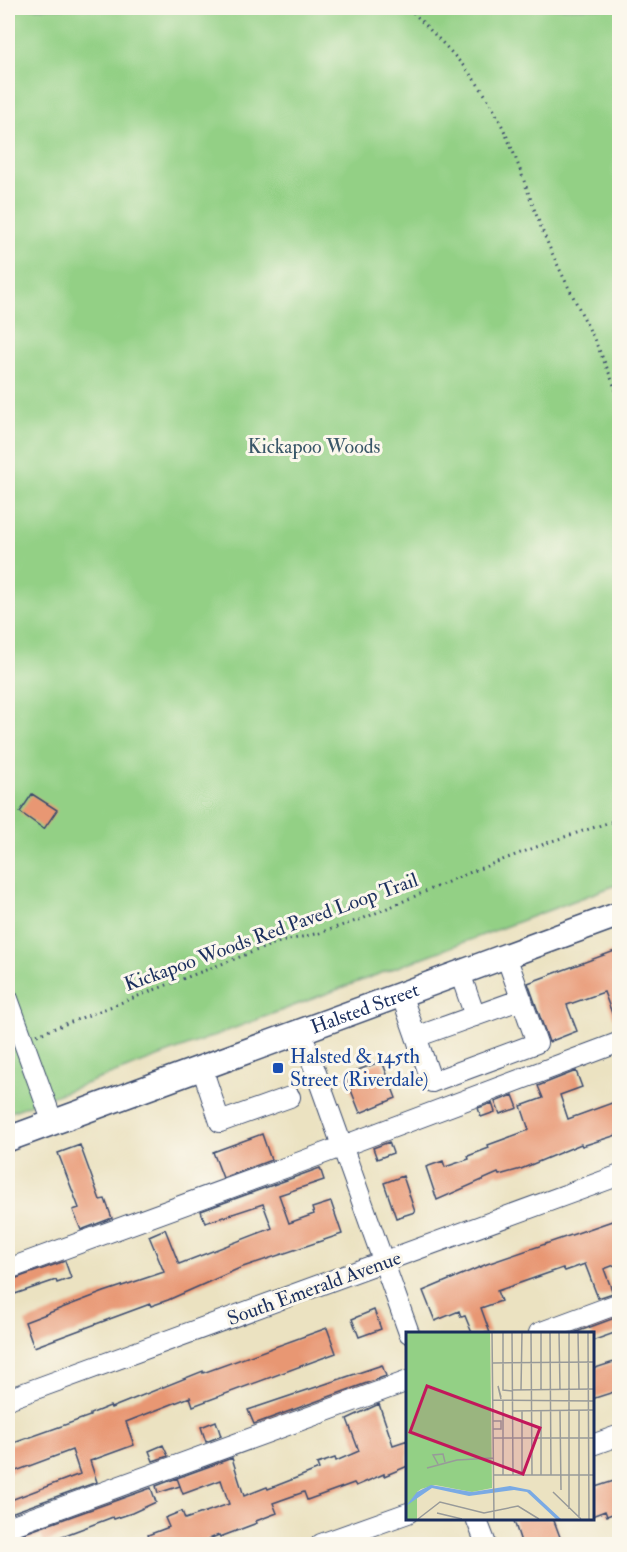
<svg xmlns="http://www.w3.org/2000/svg" width="627" height="1552" font-family="'IM FELL Double Pica',serif">
<style>
.green{fill:#93d085;stroke:#578072;stroke-width:1.5}
.building{fill:#e89773}
.lines{fill:none;stroke-linecap:round;stroke-linejoin:round}
.minor-casing{stroke:#3a4a6d;stroke-width:22}
.major-casing{stroke:#3a4a6d;stroke-width:27}
.path{stroke:#3a4a6d;stroke-width:3;stroke-dasharray:1.5 4.5;stroke-linecap:butt}
.minor{stroke:#fff;stroke-width:20}
.major{stroke:#fff;stroke-width:24}
.transit-dot{fill:#1a4fb4;stroke:#fbf7ec;stroke-width:2}
.labels{text-anchor:middle;dominant-baseline:central;stroke-width:6;stroke-linejoin:round;paint-order:stroke}
.park-label{font-size:20px;fill:#395768;stroke:#fbf7ec}
.street-label{font-size:20px;fill:#1b2f5e;stroke:#fbf7ec}
.transit-label{font-size:20px;fill:#164399;stroke:#fbf7ec;text-anchor:start}
.inset-road{fill:none;stroke:#989a99;stroke-width:1.5}
.view{fill:#c2185b;fill-opacity:0.15;stroke:#c2185b;stroke-width:3}
.inset-edge{fill:none;stroke:#1b2f5e;stroke-width:3}
</style>
<rect width="100%" height="100%" fill="#fbf7ec"/>
<filter id="ink" filterUnits="userSpaceOnUse"><feTurbulence type="fractalNoise" baseFrequency=".0167" numOctaves="2"/><feDisplacementMap in="SourceGraphic" scale="12" xChannelSelector="R" yChannelSelector="G"/><feConvolveMatrix kernelMatrix="1 2 1 2 8 2 1 2 1" color-interpolation-filters="sRGB"/></filter>
<filter id="wash" filterUnits="userSpaceOnUse"><feTurbulence type="fractalNoise" baseFrequency=".008" numOctaves="4" result="noise"/><feDisplacementMap in="SourceGraphic" scale="24" xChannelSelector="R" yChannelSelector="G"/><feGaussianBlur stdDeviation="1.35" result="paint"/><feColorMatrix in="noise" values="0 0 0 0 0 0 0 0 0 0 0 0 0 0 0 0 0 1.4 0 .05"/><feComposite in="paint" operator="in"/></filter>
<g filter="url(#wash)">
<rect width="100%" height="100%" fill="#ebe2c1"/>
<path class="green" d="M 8,8 L 619,8 L 619,884 L 8,1113 Z"/>
<g id="blocks">
<path class="building" d="M 32,794 L 57,810 L 44,829 L 20,812 Z
M 620,949 L 620,1028 L 618,1029 L 604,992 L 567,1005 L 577,1031 L 549,1042 L 528,983 Z
M 382,1061 L 396,1098 L 360,1113 L 345,1075 Z
M 576,1071 L 582,1087 L 560,1095 L 568,1119 L 620,1100 L 620,1134 L 582,1146 L 581,1144 L 521,1169 L 499,1175 L 498,1173 L 437,1200 L 426,1167 L 443,1161 L 445,1167 L 469,1159 L 468,1156 L 489,1148 L 488,1145 L 529,1130 L 521,1106 L 543,1098 L 538,1086 Z
M 513,1095 L 518,1108 L 500,1114 L 495,1102 Z
M 492,1103 L 495,1112 L 481,1117 L 478,1108 Z
M 262,1134 L 271,1160 L 223,1178 L 213,1152 Z
M 389,1142 L 393,1153 L 377,1159 L 373,1148 Z
M 80,1145 L 100,1200 L 105,1199 L 112,1218 L 81,1230 L 73,1210 L 79,1208 L 58,1153 Z
M 320,1168 L 324,1180 L 279,1195 L 289,1223 L 314,1214 L 312,1208 L 331,1202 L 342,1234 L 240,1268 L 168,1300 L 151,1306 L 150,1304 L 34,1347 L 25,1322 L 104,1292 L 164,1272 L 149,1236 L 165,1229 L 179,1264 L 272,1228 L 263,1204 L 205,1223 L 201,1211 Z
M 403,1176 L 415,1212 L 396,1218 L 384,1183 Z
M 615,1220 L 620,1231 L 620,1263 L 604,1269 L 613,1293 L 598,1298 L 585,1264 L 565,1271 L 563,1268 L 497,1291 L 501,1301 L 481,1308 L 490,1333 L 472,1333 L 465,1316 L 461,1317 L 459,1311 L 435,1321 L 423,1291 L 487,1264 Z
M 65,1261 L 71,1278 L 57,1283 L 56,1280 L 15,1294 L 11,1280 Z
M 374,1310 L 381,1329 L 359,1337 L 352,1319 Z
M 620,1316 L 620,1331 L 592,1341 L 592,1333 L 574,1333 Z
M 327,1328 L 336,1353 L 193,1406 L 190,1397 L 126,1422 L 134,1445 L 90,1461 L 97,1482 L 8,1514 L 8,1501 L 80,1474 L 72,1450 L 8,1474 L 8,1445 L 90,1416 L 90,1414 L 110,1406 L 111,1408 L 203,1371 L 203,1373 Z
M 620,1360 L 620,1390 L 592,1399 L 592,1369 Z
M 382,1365 L 386,1376 L 254,1424 L 248,1410 Z
M 379,1404 L 393,1445 L 408,1440 L 408,1466 L 384,1476 L 384,1474 L 356,1486 L 354,1483 L 307,1500 L 304,1492 L 273,1503 L 277,1513 L 256,1521 L 257,1523 L 220,1537 L 219,1535 L 194,1545 L 152,1545 L 148,1535 L 169,1527 L 165,1518 L 182,1511 L 185,1519 L 229,1504 L 221,1480 L 183,1494 L 177,1478 L 232,1458 L 244,1496 L 267,1487 L 268,1489 L 319,1469 L 317,1464 L 335,1458 L 336,1461 L 359,1451 L 347,1419 Z
M 216,1421 L 221,1436 L 206,1442 L 201,1427 Z
M 163,1445 L 168,1456 L 153,1461 L 149,1451 Z
M 177,1478 L 180,1486 L 158,1493 L 156,1486 Z
M 620,1479 L 620,1511 L 607,1516 L 605,1511 L 592,1516 L 592,1488 Z
M 151,1488 L 156,1502 L 132,1513 L 114,1519 L 113,1517 L 44,1543 L 41,1536 L 14,1545 L 8,1545 L 8,1539 Z
M 513,1518 L 553,1518 L 563,1545 L 522,1545 Z"/>
</g>
</g>
<g filter="url(#ink)">
<use href="#blocks" fill-opacity="0" stroke="#3a4a6d" stroke-width="1.5"/>
<g class="lines">
<defs>
<path id="minor" d="M 460,973 L 475,1016
M 401,994 L 432,1082 L 537,1043 L 506,956
M 8,999 L 53,1123
M 301,1031 L 409,1333
M 416,1037 L 522,999
M 202,1068 L 220,1122 L 290,1097
M 8,1269 L 298,1163 L 620,1042
M 539,1333 L 620,1303
M 8,1399 L 620,1175
M 592,1445 L 620,1435
M 476,1518 L 486,1544
M 8,1527 L 408,1381
M 321,1544 L 408,1513"/>
<g id="major">
<path id="s1" d="M 8,1139 L 620,914"/>
</g>
</defs>
<use href="#minor" class="minor-casing"/>
<use href="#major" class="major-casing"/>
<path class="path" d="M 409,8 C 437,38 467,65 489,101 C 517,149 529,203 552,253 C 575,303 602,349 620,402
M 37,1035 L 276,943 L 319,933 L 362,919 L 471,872 L 552,841 L 620,819"/>
<use href="#minor" class="minor"/>
<use href="#major" class="major"/>
</g>
</g>
<rect class="transit-dot" x="272" y="1062" width="12" height="12" rx="3"/>
<g class="labels">
<g class="park-label">
<text x="314" y="446">Kickapoo Woods</text>
</g>
<g class="street-label">
<text transform="translate(271 932) rotate(-20)">Kickapoo Woods Red Paved Loop Trail</text>
<text stroke="none"><textPath href="#s1" startOffset="380">Halsted Street</textPath></text>
<text transform="translate(314 1288) rotate(-20)">South Emerald Avenue</text>
</g>
<g class="transit-label">
<text x="290" y="1056">Halsted &amp; 145th<tspan x="290" dy="23">Street (Riverdale)</tspan></text>
</g>
</g>
<g transform="translate(406 1332)">
<rect width="188" height="188" fill="#ebe2c1"/>
<path d="M 0,0 L 84,0 L 86,156 L 66,160 L 29,153 L 15,157 L 11,160 L 11,187 L 0,187 Z" fill="#93d085"/>
<path d="M 25,153 L 66,160 L 104,154 L 124,158 L 155,187 L 150,187 L 121,160 L 108,158 L 63,164 L 26,156 L 0,174 L 11,160 Z" fill="#7aaae4"/>
<path class="inset-road" d="M 86,0 L 88,187M 97,0 L 97,58 L 106,59M 106,0 L 107,143M 125,0 L 126,143M 135,0 L 135,57M 144,0 L 145,143M 153,0 L 154,57M 163,0 L 163,177M 172,0 L 173,57M 182,0 L 183,187M 87,31 L 188,30M 106,58 L 188,57M 115,58 L 116,0M 95,65 L 92,54 L 95,67M 87,68 L 188,69M 173,78 L 173,186M 106,79 L 188,78M 116,79 L 116,143M 135,79 L 135,143M 154,79 L 155,158M 87,89 L 95,89 L 95,97 L 87,97M 87,106 L 188,106M 32,132 L 27,123 L 37,122 L 39,130M 21,136 L 51,128 L 87,126M 88,143 L 188,143M 97,143 L 97,69M 147,160 L 175,187M 31,181 L 56,187M 12,187 L 34,170 L 78,181 L 112,174 L 133,187"/>
<path class="view" d="M 21,54 L 134,96 L 117,142 L 4,100 Z"/>
<rect width="188" height="188" class="inset-edge"/>
</g>
<rect width="627" height="1552" fill="none" stroke="#fbf7ec" stroke-width="30"/>
</svg>
